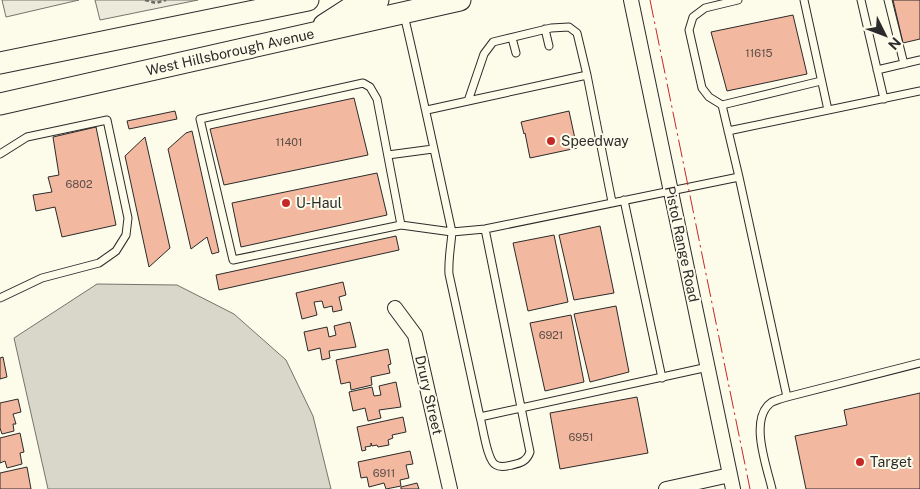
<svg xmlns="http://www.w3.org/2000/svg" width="920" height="489" font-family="'Public Sans',sans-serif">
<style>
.green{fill:#ecebdb;stroke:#74746e}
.water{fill:#d8d7c9;stroke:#74746e}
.building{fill:#f2b8a0;stroke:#2b2b2b}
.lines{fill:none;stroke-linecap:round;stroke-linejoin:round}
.service-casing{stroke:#2b2b2b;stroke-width:9}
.minor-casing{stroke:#2b2b2b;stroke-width:16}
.primary-casing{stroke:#2b2b2b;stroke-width:23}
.path{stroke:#6a6964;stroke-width:2.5;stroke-dasharray:4 2.5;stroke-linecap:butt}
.service{stroke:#fdfbea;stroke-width:7}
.minor{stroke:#fdfbea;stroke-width:14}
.primary{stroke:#fdfbea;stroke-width:21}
.power{stroke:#c62828;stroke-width:1;stroke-dasharray:18 4 2.5 4;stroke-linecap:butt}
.poi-dot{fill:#c62828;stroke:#fdfbea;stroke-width:2}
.labels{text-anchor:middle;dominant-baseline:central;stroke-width:4;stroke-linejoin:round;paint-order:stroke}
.number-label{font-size:11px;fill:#5d4e48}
.street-label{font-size:14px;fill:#2b2b2b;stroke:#fdfbea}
.poi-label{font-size:14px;fill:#2b2b2b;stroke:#fdfbea;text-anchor:start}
</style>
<rect width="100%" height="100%" fill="#fdfbea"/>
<path class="green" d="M 2,0 L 79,0 L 6,17 Z
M 95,0 L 198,0 L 100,20 Z"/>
<path class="water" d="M 97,284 L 177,285 L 234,314 L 286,360 L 313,416 L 331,489 L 48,489 L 14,338 Z"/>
<path class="building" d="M 893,0 L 920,0 L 920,39 L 903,43 Z
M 793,15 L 807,74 L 727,91 L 711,32 Z
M 354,98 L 368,155 L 224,185 L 210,129 Z
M 175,111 L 177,119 L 129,129 L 127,121 Z
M 569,111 L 577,148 L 530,158 L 525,133 L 524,134 L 521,122 Z
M 96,127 L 116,225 L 62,237 L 55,207 L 36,211 L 33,195 L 52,192 L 48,177 L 59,175 L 53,137 Z
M 192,131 L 219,252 L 212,254 L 207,237 L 191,249 L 168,149 L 186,133 Z
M 145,137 L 170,248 L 149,267 L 125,156 Z
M 377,173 L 387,215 L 241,247 L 232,203 Z
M 600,226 L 614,293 L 574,300 L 559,235 Z
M 554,235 L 568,302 L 528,311 L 513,243 Z
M 396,236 L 399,250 L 219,290 L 216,275 Z
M 343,282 L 346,295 L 339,297 L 342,310 L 333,312 L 332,306 L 324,308 L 322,301 L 314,302 L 317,315 L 302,319 L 296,293 Z
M 616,306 L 629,372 L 590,382 L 574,314 Z
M 571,315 L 584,382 L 545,391 L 530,323 Z
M 350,322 L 356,347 L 329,351 L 330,358 L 322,360 L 320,348 L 308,351 L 304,332 L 327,327 L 329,337 L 336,335 L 334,326 Z
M 388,349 L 391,364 L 388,365 L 390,373 L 371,377 L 372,385 L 351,390 L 350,382 L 341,384 L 336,360 Z
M 3,357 L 7,377 L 0,379 L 0,358 Z
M 396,382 L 401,407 L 379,410 L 381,418 L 368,421 L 365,408 L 353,411 L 349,392 L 372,387 L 374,396 L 381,395 L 379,386 Z
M 920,393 L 920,489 L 806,489 L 795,436 L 847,425 L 844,410 Z
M 637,397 L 648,453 L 560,469 L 550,413 Z
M 18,399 L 21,412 L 13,414 L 16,424 L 13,424 L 14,431 L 2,434 L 0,428 L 0,403 Z
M 403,417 L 406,432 L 392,435 L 393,438 L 388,440 L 389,445 L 378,447 L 377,445 L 372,446 L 371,443 L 371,446 L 365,447 L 366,450 L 362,451 L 357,427 Z
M 20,433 L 24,452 L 20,453 L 22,464 L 7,468 L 5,461 L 0,463 L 0,438 Z
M 410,451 L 413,464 L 406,465 L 409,478 L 400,480 L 401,486 L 386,489 L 384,483 L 369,487 L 367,477 L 361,478 L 358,462 Z
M 27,467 L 31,489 L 0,489 L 0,473 Z
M 417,483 L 419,489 L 401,489 L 401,487 Z"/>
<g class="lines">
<defs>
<path id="service" d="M 738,0 L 705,8 L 693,17 L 689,30 L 702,88 L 709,97 L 722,105 L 739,177 L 787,397
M 804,0 L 828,110
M 861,0 L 884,99
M 888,0 L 904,64
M 404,15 C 421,87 436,159 452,232 L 485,229 L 739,177
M 545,29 L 549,46
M 512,38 L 516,53
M 877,70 L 920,60
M 468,101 L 587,75
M 722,105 L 821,81
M 427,110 L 468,101 L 484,54 L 493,42 L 551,28 L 569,27 L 577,33 L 587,75 L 612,202
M 728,131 L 920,91
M 0,154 L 27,137 L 107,120 L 128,218 L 126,235 L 116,251 L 99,263 L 42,278 L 0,298
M 388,155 L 433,149
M 624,200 L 662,378
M 401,225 L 377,99 L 370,87 L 363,83 L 200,119 L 233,260 L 401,225 L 452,232 C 451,246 448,260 449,274 L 480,417 L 708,367
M 480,417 C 483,427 487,461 496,465 C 501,468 507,466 512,465 C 521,463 527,461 530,452 L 485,229
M 772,489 C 767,467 748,418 772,402 C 777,400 783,398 787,397 L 920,363"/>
<path id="minor" d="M 631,0 L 733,489
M 395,308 L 415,335 L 450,489
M 666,489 L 730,475"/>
<g id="primary">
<path d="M 324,25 L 355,5 L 378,0"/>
<path d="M 0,63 L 308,0"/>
<path id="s1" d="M 0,104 L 460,0"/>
</g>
</defs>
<use href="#service" class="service-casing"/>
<use href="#minor" class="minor-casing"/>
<use href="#primary" class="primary-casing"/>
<path class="path" d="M 145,0 L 156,3 L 166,0"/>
<use href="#service" class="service"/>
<use href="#minor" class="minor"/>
<use href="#primary" class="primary"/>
<path class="power" d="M 650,0 L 750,489"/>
</g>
<g class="poi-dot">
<circle cx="551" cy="141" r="5"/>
<circle cx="286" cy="203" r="5"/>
<circle cx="860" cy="462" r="5"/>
</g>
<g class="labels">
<g class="number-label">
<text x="759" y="53">11615</text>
<text x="289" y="142">11401</text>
<text x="79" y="184">6802</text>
<text x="551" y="335">6921</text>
<text x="581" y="437">6951</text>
<text x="384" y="473">6911</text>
</g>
<g class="street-label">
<text stroke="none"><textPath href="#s1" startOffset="236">West Hillsborough Avenue</textPath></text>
<text transform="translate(682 244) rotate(78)">Pistol Range Road</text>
<text transform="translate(429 395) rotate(77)">Drury Street</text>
</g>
<g class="poi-label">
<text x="561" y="141">Speedway</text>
<text x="296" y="203">U-Haul</text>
<text x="870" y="462">Target</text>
</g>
</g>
<g transform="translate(885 35) rotate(132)" stroke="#fdfbea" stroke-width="4" paint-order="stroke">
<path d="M0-4L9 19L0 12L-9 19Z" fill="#2b2b2b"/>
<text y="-8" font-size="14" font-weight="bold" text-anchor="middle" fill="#2b2b2b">N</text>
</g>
</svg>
